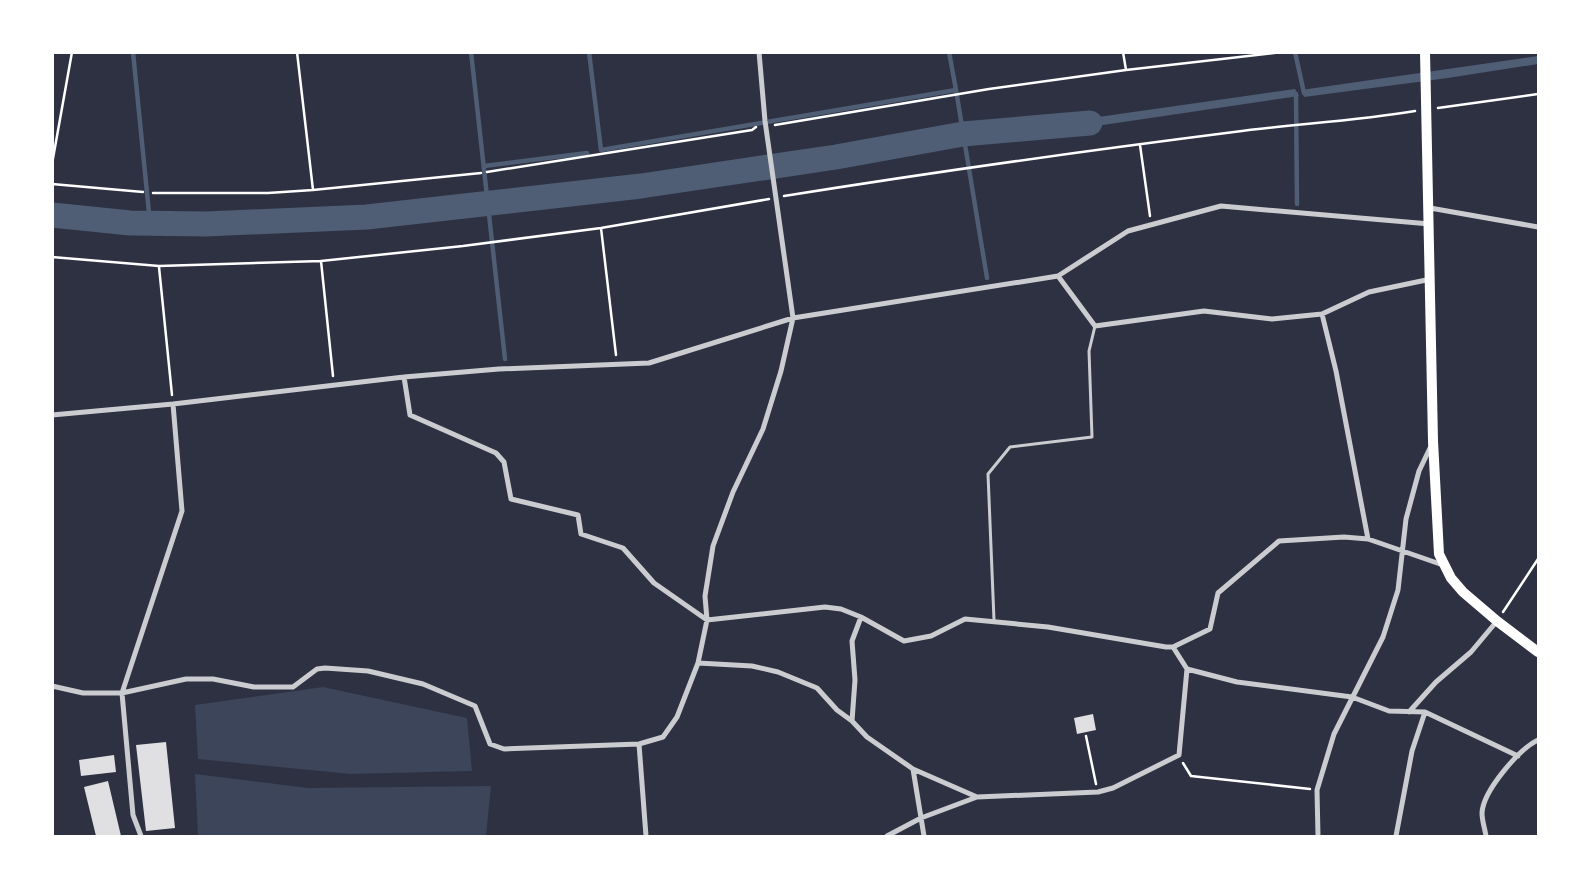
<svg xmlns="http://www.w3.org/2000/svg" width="1591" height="889" font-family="'PT Sans Narrow',sans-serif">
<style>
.green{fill:#3c4559}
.water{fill:#4f5d75}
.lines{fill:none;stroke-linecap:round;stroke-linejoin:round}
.stream{stroke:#4f5d75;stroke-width:4.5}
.river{stroke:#4f5d75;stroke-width:25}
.building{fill:#e0e0e3}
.path{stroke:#fff;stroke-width:2.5}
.service{stroke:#caccd0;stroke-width:3}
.minor{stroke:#caccd0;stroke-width:5}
.secondary{stroke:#fff;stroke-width:10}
</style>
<rect width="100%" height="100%" fill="#2d3142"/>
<path class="green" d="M 323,687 L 467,718 L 472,771 L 350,774 L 198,759 L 195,705 Z
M 195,774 L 308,788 L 491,786 L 486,836 L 198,836 Z"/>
<path class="water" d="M 1538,56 L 1538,64 L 1448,78 L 1304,97 L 1301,90 Z
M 1295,89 L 1299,96 L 1056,132 L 1056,123 Z"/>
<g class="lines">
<path class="stream" d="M 133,52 L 150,223
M 471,52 L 505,359
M 589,52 L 601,150 L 956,90 L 987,278
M 949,52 L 956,90
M 1295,52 L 1304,93
M 1296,94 L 1297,204
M 484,166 L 587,153"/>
<path class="river" d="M 52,215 L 130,223 L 206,224 L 367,217 L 641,186 L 836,157 L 963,134 L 1090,123"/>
</g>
<path class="building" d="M 1093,714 L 1096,730 L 1077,734 L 1074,718 Z
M 166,742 L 175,828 L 146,831 L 136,745 Z
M 114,755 L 116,772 L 81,776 L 79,760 Z
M 108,781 L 121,836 L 96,836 L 84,787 Z"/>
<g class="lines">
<path class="path" d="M 297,52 L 313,190
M 1123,52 L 1126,70 L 1282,52
M 1438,108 L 1538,94
M 775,125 L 989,89 L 1126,70
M 1140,145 L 1150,216
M 52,164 L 72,52
M 487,172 L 752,130 L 756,127
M 52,184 L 143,192
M 153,193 L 268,193 L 313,190 L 481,173
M 784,196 C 934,172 1084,151 1234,132 C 1295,124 1355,121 1415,111
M 601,228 L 616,355
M 52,257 L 159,266 L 321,261 L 463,246 L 601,228 L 769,199
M 321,261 L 333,376
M 159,267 L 172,395
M 1503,612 L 1538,559
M 1086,736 L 1096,784
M 1183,763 L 1191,776 L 1310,789"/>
<path class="service" d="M 994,620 L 988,474 L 1010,447 L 1092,437 L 1089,351 L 1095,326"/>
<path class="minor" d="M 1430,208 L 1538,227
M 1058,276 L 1095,326 L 1204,311 L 1272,319 L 1322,314 L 1369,292 L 1431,279
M 1322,314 L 1336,371 L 1368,539
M 404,377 L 410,415 L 496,453 L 504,462 L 511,499 L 578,515 L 581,534 L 623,548 L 654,583 L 707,620 L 825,607 L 841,609 L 861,617 L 904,641 L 931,636 L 965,619 L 1048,627 L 1166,647 L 1173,647 L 1210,629 L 1218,593 L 1279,541 L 1344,537 L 1368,539 L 1443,565
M 52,415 L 173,404 L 404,377 L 499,369 L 649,363 L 793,318 L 1058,276 L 1128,231 L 1221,206 L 1430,224
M 861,617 L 852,641 L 855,680 L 852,721 L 867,737 L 913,769 L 924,836
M 698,663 L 752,666 L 778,672 L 817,688 L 837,710 L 852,721
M 1187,669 L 1237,682 L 1352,697 L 1389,711 L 1425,712 L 1518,756
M 52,686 L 83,693 L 122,693 L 186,679 L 213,679 L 254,687 L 293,687 L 317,669 L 325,668 L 368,671 L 423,684 L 475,706 L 490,744 L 504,749 L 639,744 L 663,737 L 677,717 L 698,663 L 707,620 L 705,596 L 713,546 L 733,492 L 763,429 L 781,371 L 793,318 L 765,121 L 759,52
M 1409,712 L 1436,682 L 1471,652 L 1497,621
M 639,744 L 646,836
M 913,769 L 977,797
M 141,836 L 133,815 L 122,693 L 182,511 L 173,404
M 887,836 L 921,818 L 977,797 L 1098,792 L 1113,788 L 1179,755 L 1187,669 L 1173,647
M 1318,836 L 1317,790 L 1334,734 L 1383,637 L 1398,590 L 1406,519 L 1419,471 L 1431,446
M 1396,836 L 1412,751 L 1425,712
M 1486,836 C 1485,829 1482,821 1482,813 C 1483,791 1519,749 1538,740"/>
<path class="secondary" d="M 1425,52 L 1433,441 L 1439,554 L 1451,578 L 1463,592 L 1497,621 L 1538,652"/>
</g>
<rect width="1591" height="889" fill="none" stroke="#ffffff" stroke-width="108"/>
</svg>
